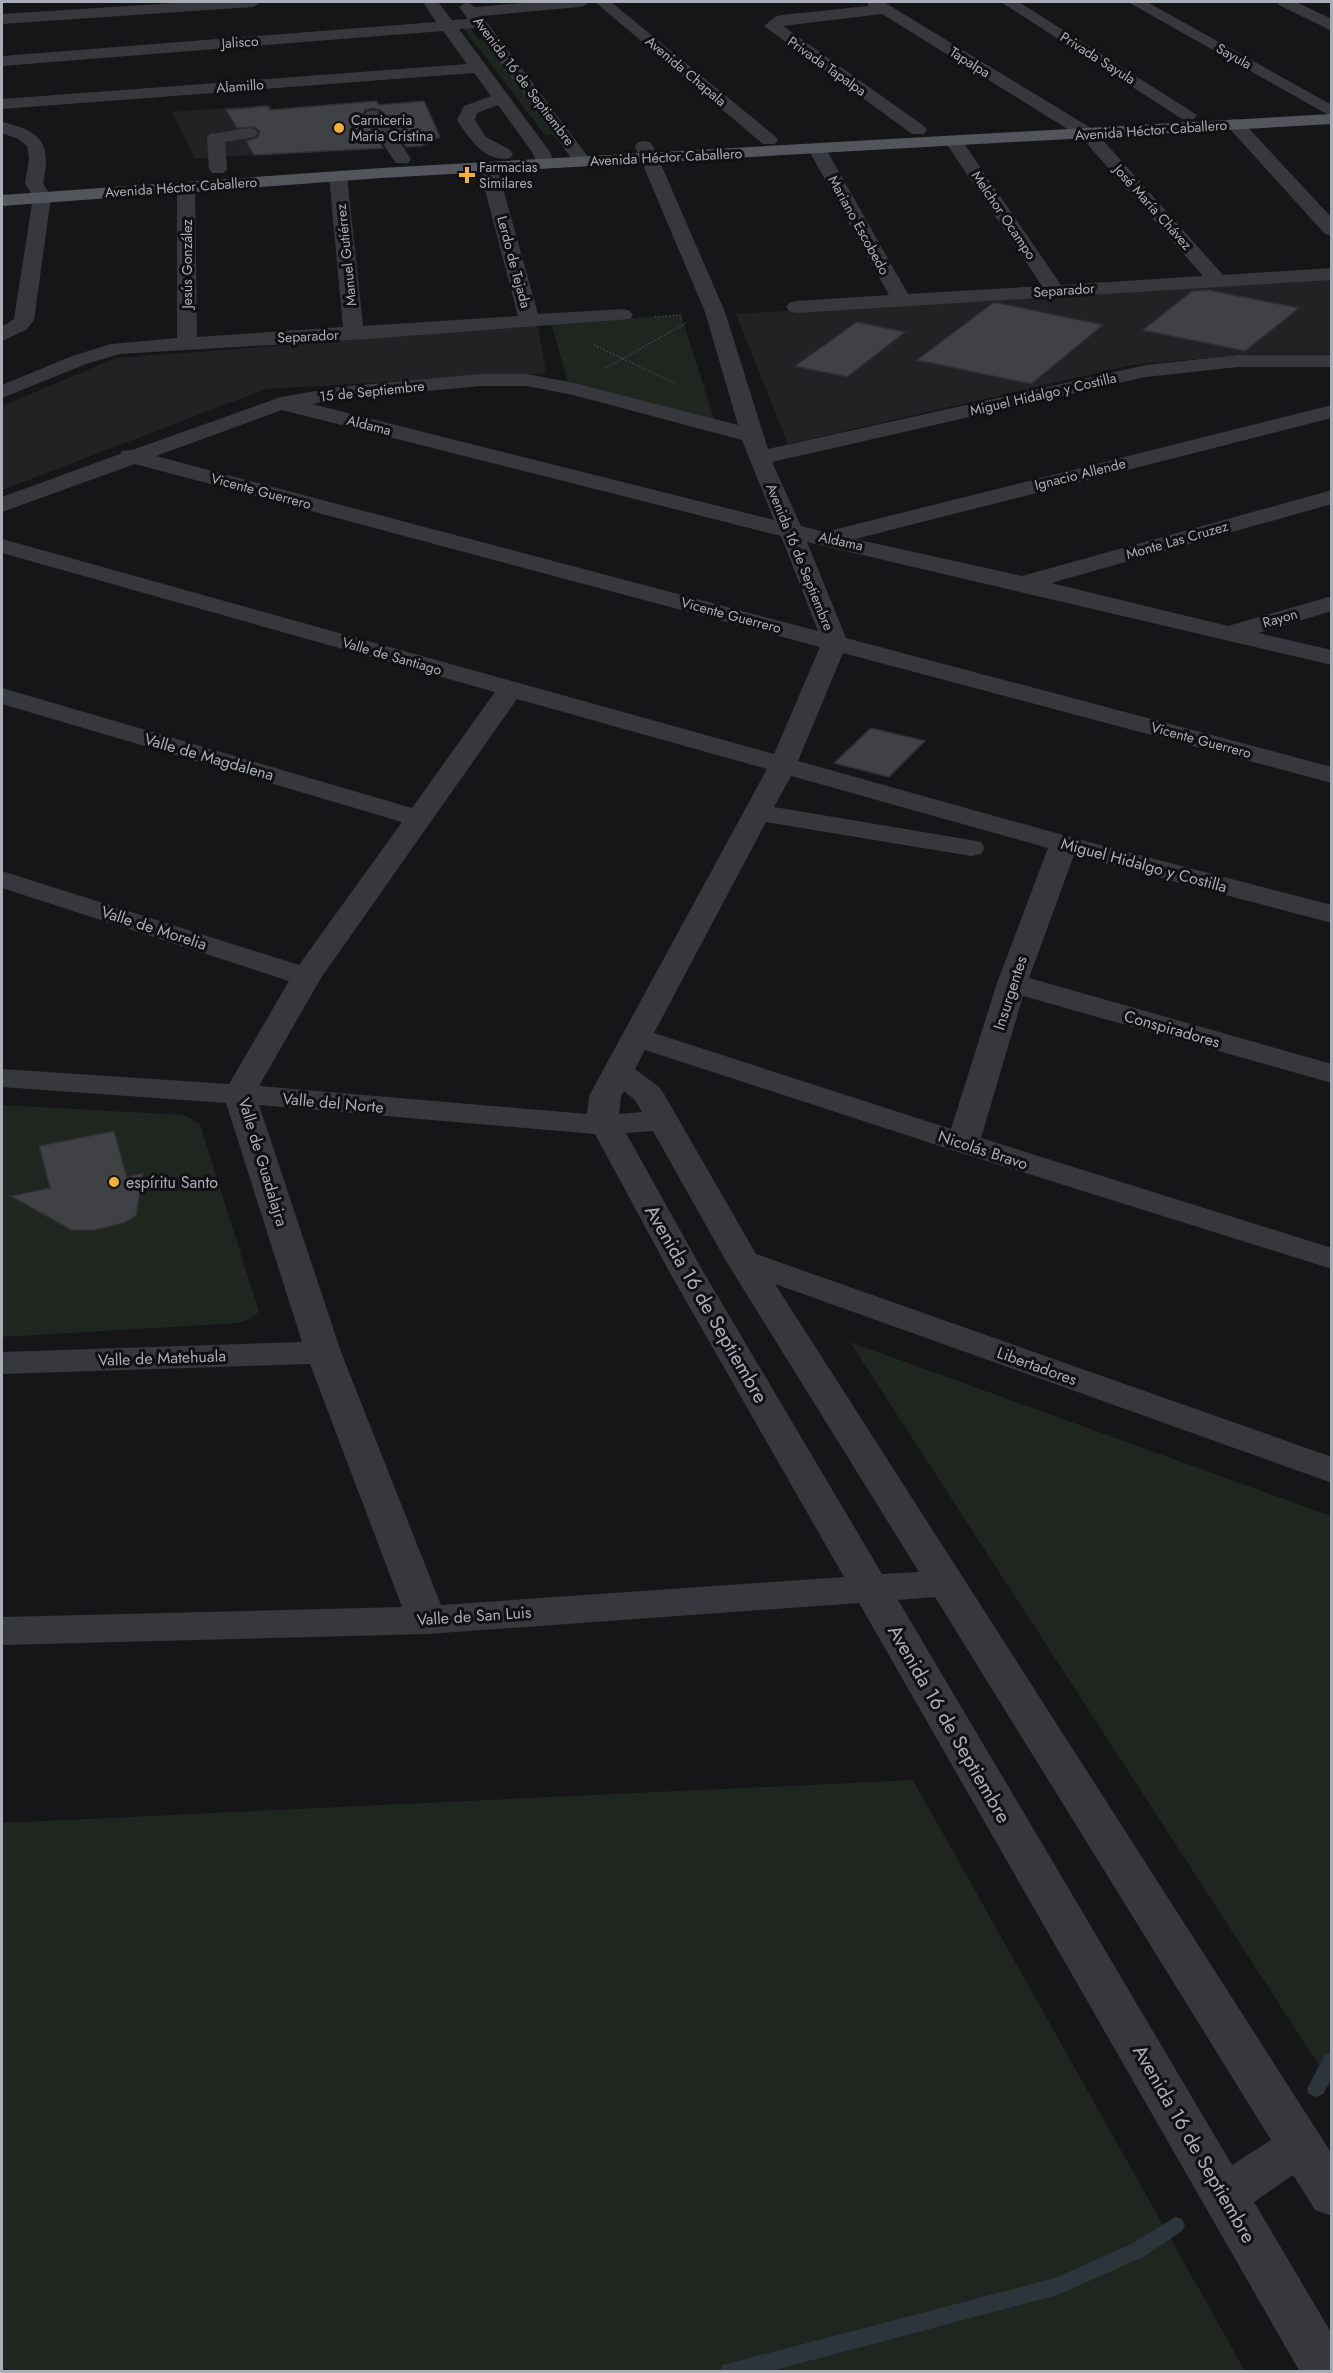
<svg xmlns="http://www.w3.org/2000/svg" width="1333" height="2373" font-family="Jost,sans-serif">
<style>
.built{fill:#222225}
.green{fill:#1e261f}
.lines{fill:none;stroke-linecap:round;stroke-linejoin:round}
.stream{fill:#2c353c;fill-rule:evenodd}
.building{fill:#404145;stroke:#303034;stroke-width:1.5}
.path{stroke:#3d3f44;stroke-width:2;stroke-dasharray:1.5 2;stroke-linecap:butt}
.minor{fill:#37383d;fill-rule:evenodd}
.major{fill:#53555c;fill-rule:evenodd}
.poi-dot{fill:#f2b134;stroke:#111113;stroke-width:2}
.labels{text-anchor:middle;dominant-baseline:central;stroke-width:6;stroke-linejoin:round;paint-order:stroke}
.far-street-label{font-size:14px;fill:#a8adb8;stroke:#111113}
.far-poi-label{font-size:14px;fill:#a8adb8;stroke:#111113;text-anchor:start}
.street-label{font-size:16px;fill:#a8adb8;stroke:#111113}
.poi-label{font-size:16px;fill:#a8adb8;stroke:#111113;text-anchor:start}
.near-street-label{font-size:20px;fill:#a8adb8;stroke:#111113}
</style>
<rect width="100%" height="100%" fill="#161618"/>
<path class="built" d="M 271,105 L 296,152 L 195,159 L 172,112 Z
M 1331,277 L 1331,354 L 1250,354 L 1132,365 L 788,444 L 736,314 Z
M 538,326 L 546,373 L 266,389 L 2,490 L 2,406 L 116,358 Z"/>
<path class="green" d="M 470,28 L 478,39 L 487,41 L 558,134 L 545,135 L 464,29 Z
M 681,315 L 715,422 L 568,382 L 551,323 Z
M 2,1105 L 185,1115 L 200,1124 L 259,1312 L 250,1319 L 239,1323 L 2,1337 Z
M 850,1342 L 1331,1516 L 1331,2084 Z
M 913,1780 L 1245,2371 L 2,2371 L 2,1823 Z"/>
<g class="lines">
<path class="stream" d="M 1332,2052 L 1332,2078 L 1323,2094 L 1316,2097 L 1309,2094 L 1307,2089 L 1325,2054 Z
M 1175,2217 L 1182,2219 L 1185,2225 L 1182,2231 L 1145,2256 L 1058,2295 L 767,2372 L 720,2372 L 723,2365 L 730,2363 L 1055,2278 L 1131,2244 Z"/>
</g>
<path class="building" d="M 376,101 L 379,105 L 424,101 L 440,137 L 421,146 L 406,147 L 381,110 L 373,108 L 365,110 L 362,115 L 383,148 L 254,155 L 246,141 L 257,138 L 260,132 L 255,127 L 237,128 L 226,110 L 268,106 L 270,110 Z
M 1208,290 L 1299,308 L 1245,351 L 1143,330 L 1192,291 Z
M 993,303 L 998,303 L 1103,325 L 1031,384 L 917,360 Z
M 857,322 L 905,332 L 847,377 L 795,366 Z
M 871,728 L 925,741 L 889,777 L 834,763 Z
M 114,1131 L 127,1177 L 143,1173 L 136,1216 L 124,1223 L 94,1230 L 71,1230 L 11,1196 L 50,1188 L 39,1146 Z"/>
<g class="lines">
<path class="path" d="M 655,317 L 680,315 L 681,319
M 594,345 L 674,383
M 606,368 L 686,323"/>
<path class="minor" d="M 191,2 L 261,2 L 253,7 L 2,24 L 2,14 Z
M 423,2 L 438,2 L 452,20 L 468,19 L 459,7 L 467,2 L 475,7 L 534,2 L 587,2 L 586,5 L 580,7 L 482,16 L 589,158 L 592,162 L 589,166 L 577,166 L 475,28 L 459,29 L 550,152 L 554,163 L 551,167 L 539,167 L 532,152 L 498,105 L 477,113 L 475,120 L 486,137 L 510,150 L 513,154 L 510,158 C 486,164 468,137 457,120 L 464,106 L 491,96 L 474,73 L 2,109 L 2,99 L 467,64 L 443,31 L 2,66 L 2,56 L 436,22 Z
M 595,2 L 611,2 L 775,136 L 778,140 L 775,144 L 763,144 Z
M 867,2 L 884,2 L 1094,130 L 1223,275 L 1332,268 L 1332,280 L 796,313 L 789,311 L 786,307 L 789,303 L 796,301 L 889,295 L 808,149 L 811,145 L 823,145 L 826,149 L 908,294 L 1042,286 L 944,140 L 947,136 L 959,136 L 1061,285 L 1203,276 L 1082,138 L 882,14 L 783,26 L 924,126 L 927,130 L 924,134 L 912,134 L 764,26 L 775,17 L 781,15 L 869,6 Z
M 1001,2 L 1019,2 L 1197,115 L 1194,119 L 1182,119 Z
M 1128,2 L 1147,2 L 1332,105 L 1332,117 Z
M 1277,2 L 1296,2 L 1332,19 L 1332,31 L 1279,5 Z
M 373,110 L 379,111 L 382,115 L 411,159 L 408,163 L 396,163 L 393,159 L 364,115 L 367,111 Z
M 1235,119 L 1241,120 L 1332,218 L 1332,236 L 1325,234 L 1229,128 L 1226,124 L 1229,120 Z
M 2,122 C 41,131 52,143 43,183 L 51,197 L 34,320 L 26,330 L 2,341 L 2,327 L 14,319 L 33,197 L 25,183 L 29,159 L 27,146 L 18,139 L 2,133 Z
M 249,128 L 255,129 L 258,133 L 255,137 L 225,142 L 227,169 L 224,173 L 212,173 L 209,169 L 207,138 L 210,134 Z
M 644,141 L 650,142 L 653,146 L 725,312 L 768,449 L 1146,365 L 1238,355 L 1332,355 L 1332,367 L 1238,367 L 1146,377 L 772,462 L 801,526 L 825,532 L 1332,405 L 1332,418 L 855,539 L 1022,576 L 1332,490 L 1332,504 L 1051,583 L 1228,626 L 1332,596 L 1332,611 L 1258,633 L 1332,650 L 1332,665 L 807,542 L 846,638 L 1332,767 L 1332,783 L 843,653 L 798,761 L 1074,838 L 1332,905 L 1332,923 L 1074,855 L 1029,978 L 1332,1064 L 1332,1083 L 1023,996 L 981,1138 L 1332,1248 L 1332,1269 L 952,1150 L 645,1050 L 635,1069 L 659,1087 L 664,1094 L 756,1254 L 1332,1457 L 1332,1483 L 775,1284 L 1332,2154 L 1332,2216 L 1315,2210 L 1293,2175 L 1254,2202 L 1332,2334 L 1332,2372 L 1300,2372 L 859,1603 L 427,1634 L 2,1645 L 2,1617 L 402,1607 L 310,1364 L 2,1374 L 2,1352 L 302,1342 L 226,1103 L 2,1087 L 2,1069 L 229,1084 L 289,981 L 2,888 L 2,871 L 299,965 L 402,822 L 2,704 L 2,688 L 412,808 L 495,692 L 2,553 L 2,539 L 774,754 L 820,647 L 135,464 L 2,512 L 2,497 L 120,454 L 122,451 L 132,450 L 281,397 L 339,387 L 481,374 L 527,374 L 574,383 L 738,425 L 705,312 L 635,146 L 638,142 ZM 481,386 L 527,386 L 573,395 L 742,440 L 774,520 L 312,404 L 339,399 ZM 282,410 L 781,536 L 818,631 L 156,456 ZM 517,699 L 767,769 L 589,1096 L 587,1114 L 259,1086 L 321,978 ZM 791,776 L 1048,848 L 997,983 L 951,1129 L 654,1033 L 766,822 L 971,856 L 981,854 L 985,848 L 981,842 L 971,840 L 774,807 ZM 624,1091 L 635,1100 L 642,1112 L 619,1114 L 621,1096 ZM 259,1105 L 595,1134 L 670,1273 L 844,1577 L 441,1605 L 341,1352 ZM 653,1131 L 726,1261 L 919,1572 L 882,1574 L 704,1273 L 626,1133 ZM 935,1597 L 1271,2140 L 1232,2165 L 898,1600 Z
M 488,162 L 494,163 L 497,167 L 538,314 L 623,309 L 630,311 L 633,315 L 630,319 L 354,340 L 120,354 L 86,364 L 2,398 L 2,385 L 72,356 L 111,344 L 177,338 L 177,186 L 180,182 L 192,182 L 195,186 L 197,337 L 343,327 L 329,176 L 332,172 L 344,172 L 347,176 L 363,326 L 518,316 L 479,167 L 482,163 Z"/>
<path class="major" d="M 1332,114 L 1332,124 L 381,178 L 2,206 L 2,195 L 381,168 Z"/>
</g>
<g class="poi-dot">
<circle cx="339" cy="128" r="6"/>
<path d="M464 166h6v6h6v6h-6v6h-6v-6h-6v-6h6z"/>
<circle cx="114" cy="1182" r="6"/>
</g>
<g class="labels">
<g class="far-street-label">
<text transform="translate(240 42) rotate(-4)">Jalisco</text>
<text transform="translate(1234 56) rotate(29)">Sayula</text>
<text transform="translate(1098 58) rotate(32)">Privada Sayula</text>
<text transform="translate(970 62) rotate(32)">Tapalpa</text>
<text transform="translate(827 66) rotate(35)">Privada Tapalpa</text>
<text transform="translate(686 71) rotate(40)">Avenida Chapala</text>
<text transform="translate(524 81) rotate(53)">Avenida 16 de Septiembre</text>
<text transform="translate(240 86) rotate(-4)">Alamillo</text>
<text transform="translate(1151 130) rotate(-4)">Avenida Héctor Caballero</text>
<text transform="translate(666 157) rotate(-3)">Avenida Héctor Caballero</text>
<text transform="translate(181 187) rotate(-4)">Avenida Héctor Caballero</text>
<text transform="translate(1153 207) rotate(48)">José María Chávez</text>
<text transform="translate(1004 215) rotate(56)">Melchor Ocampo</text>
<text transform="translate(859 225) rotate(61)">Mariano Escobedo</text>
<text transform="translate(346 255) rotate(-96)">Manuel Gutiérrez</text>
<text transform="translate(514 262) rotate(75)">Lerdo de Tejada</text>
<text transform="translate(187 264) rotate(-90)">Jesús González</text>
<text transform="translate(1064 290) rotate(-4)">Separador</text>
<text transform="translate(308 336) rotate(-3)">Separador</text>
<text transform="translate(372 391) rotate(-6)">15 de Septiembre</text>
<text transform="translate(1043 394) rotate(-13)">Miguel Hidalgo y Costilla</text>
<text transform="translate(369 425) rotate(14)">Aldama</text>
<text transform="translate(1080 474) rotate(-14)">Ignacio Allende</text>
<text transform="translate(261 491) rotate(15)">Vicente Guerrero</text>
<text transform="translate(1177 540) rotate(-16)">Monte Las Cruzez</text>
<text transform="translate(841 541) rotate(12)">Aldama</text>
<text transform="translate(800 557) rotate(68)">Avenida 16 de Septiembre</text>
<text transform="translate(731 615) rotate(15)">Vicente Guerrero</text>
<text transform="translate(1280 618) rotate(-16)">Rayon</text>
<text transform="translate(392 656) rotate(16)">Valle de Santiago</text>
<text transform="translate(1201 740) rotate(15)">Vicente Guerrero</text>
</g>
<g class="far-poi-label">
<text x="351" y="120">Carniceria<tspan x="351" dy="16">Maria Cristina</tspan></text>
<text x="479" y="167">Farmacias<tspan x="479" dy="16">Similares</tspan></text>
</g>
<g class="street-label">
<text transform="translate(209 757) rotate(16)">Valle de Magdalena</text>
<text transform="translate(1144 865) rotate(15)">Miguel Hidalgo y Costilla</text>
<text transform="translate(154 928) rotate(18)">Valle de Morelia</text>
<text transform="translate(1010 993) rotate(-72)">Insurgentes</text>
<text transform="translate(1172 1029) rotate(16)">Conspiradores</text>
<text transform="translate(333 1103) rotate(5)">Valle del Norte</text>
<text transform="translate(983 1150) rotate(18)">Nicolás Bravo</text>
<text transform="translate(263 1162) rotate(73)">Valle de Guadalajra</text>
<text transform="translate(162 1358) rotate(-2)">Valle de Matehuala</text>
<text transform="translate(1037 1366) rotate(20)">Libertadores</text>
<text transform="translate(474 1616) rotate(-4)">Valle de San Luis</text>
</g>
<g class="poi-label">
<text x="126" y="1182">espíritu Santo</text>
</g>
<g class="near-street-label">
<text transform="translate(706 1304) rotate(60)">Avenida 16 de Septiembre</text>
<text transform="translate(949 1724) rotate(60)">Avenida 16 de Septiembre</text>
<text transform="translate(1194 2144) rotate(60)">Avenida 16 de Septiembre</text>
</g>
</g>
<rect width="1333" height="2373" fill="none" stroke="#a8adb8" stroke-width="6"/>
</svg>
